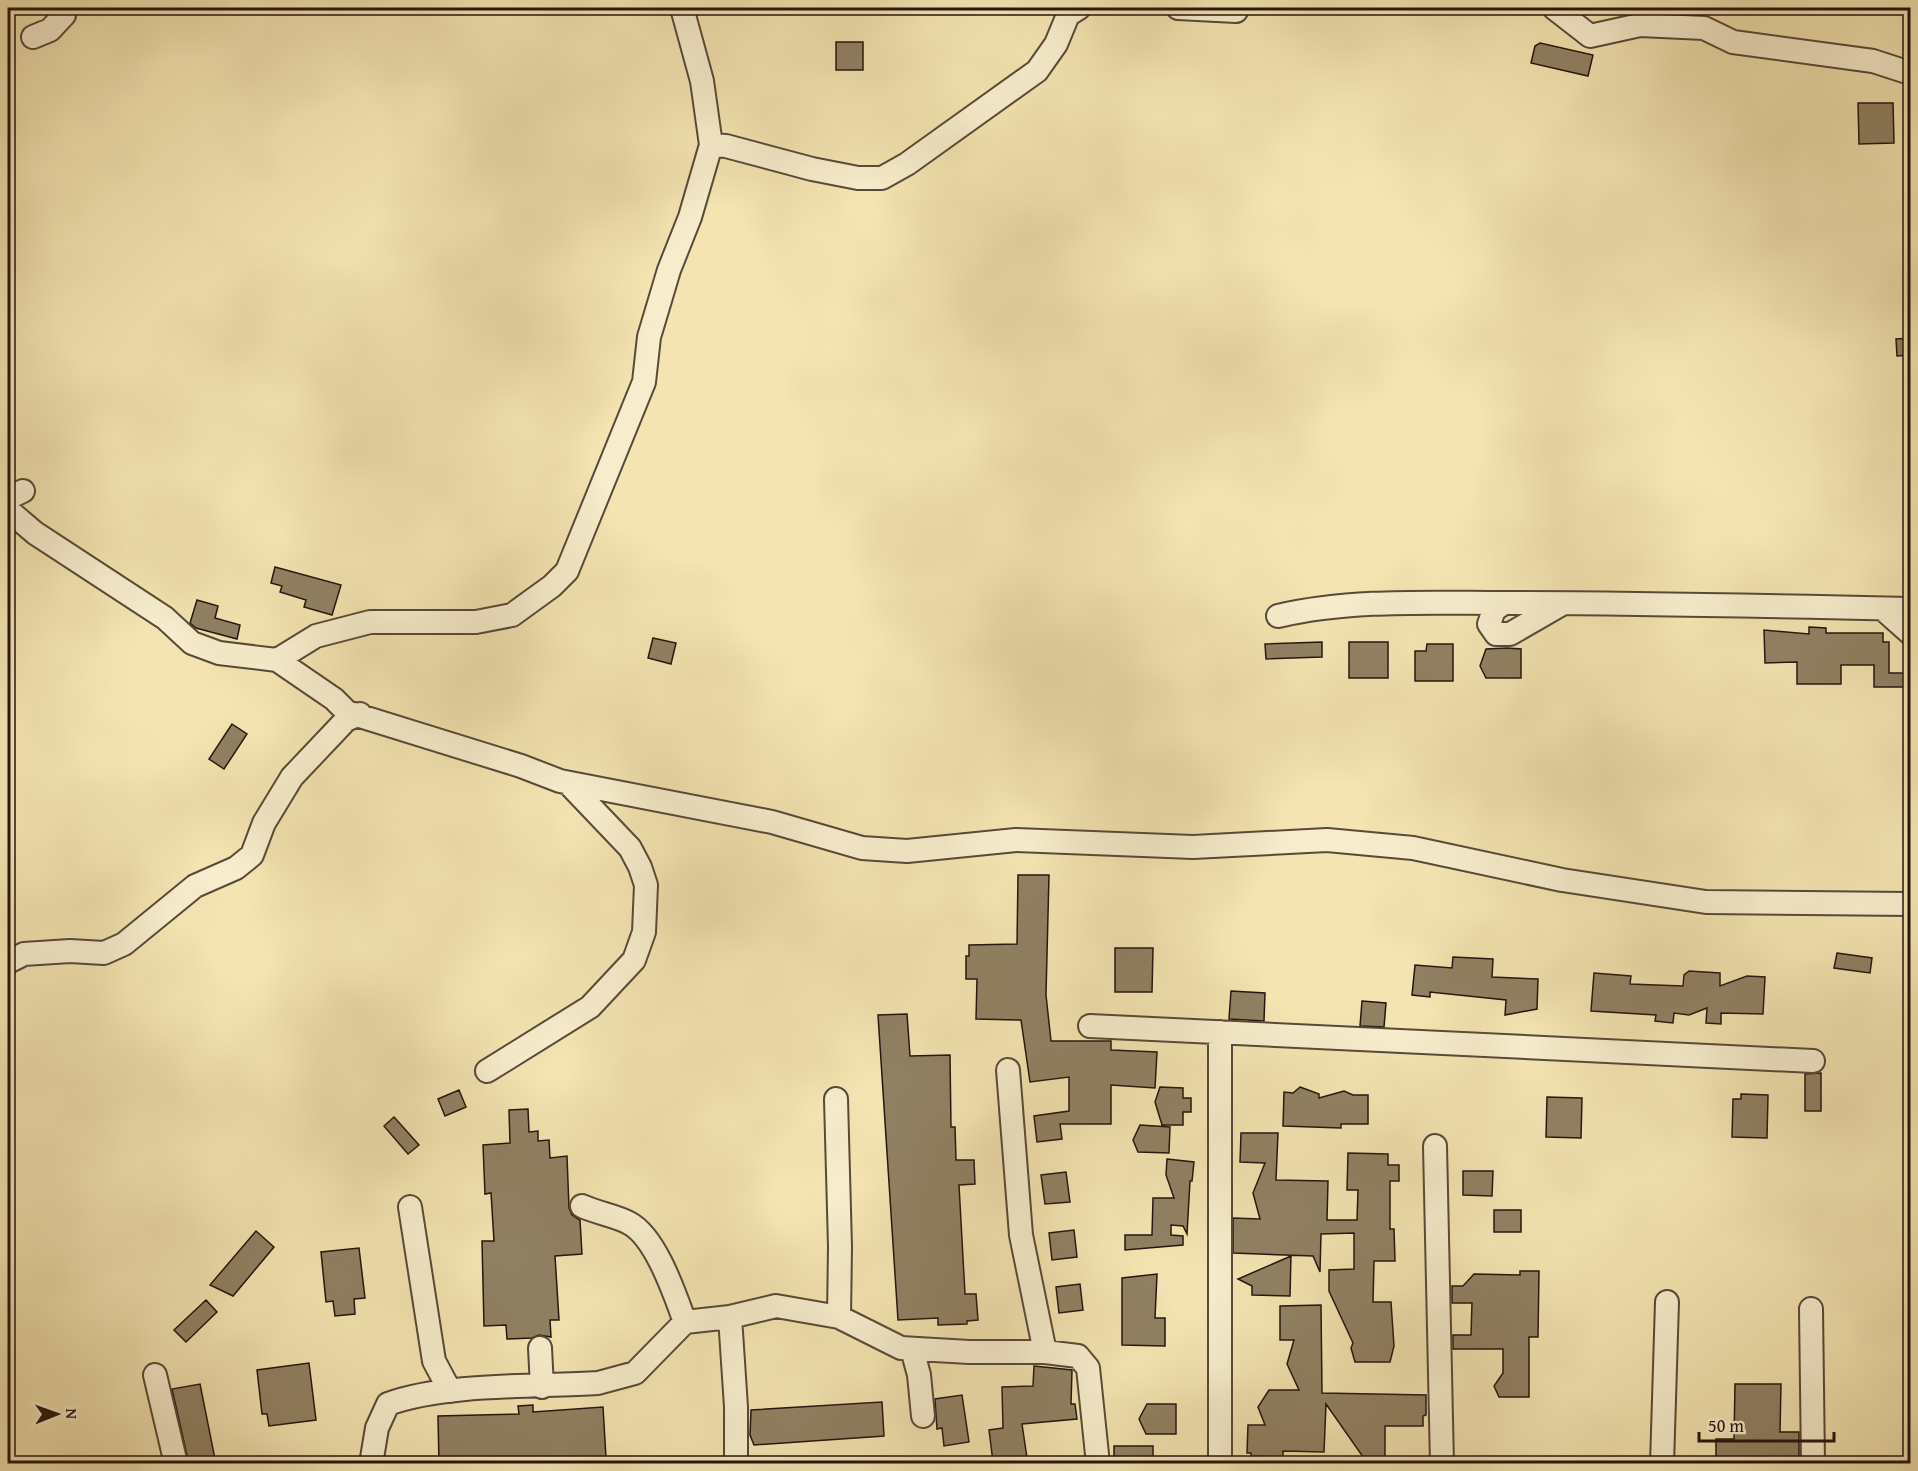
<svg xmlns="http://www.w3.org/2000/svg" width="1918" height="1471" font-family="'Gentium Book Plus',serif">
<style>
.building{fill:#908163;stroke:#25150f;stroke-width:1.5}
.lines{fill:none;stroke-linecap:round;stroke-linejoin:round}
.minor-casing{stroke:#584938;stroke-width:26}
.minor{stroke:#f7edcc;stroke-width:22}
</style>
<rect width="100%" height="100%" fill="#f3e4b1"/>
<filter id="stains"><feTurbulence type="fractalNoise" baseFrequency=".00333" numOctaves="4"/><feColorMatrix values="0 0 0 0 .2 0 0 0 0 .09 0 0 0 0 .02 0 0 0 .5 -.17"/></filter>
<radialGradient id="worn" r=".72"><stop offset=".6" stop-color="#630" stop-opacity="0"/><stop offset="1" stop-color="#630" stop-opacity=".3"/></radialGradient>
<path class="building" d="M 836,42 L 863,42 L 863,70 L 836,70 Z
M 1540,43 L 1593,55 L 1588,76 L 1531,63 L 1535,46 Z
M 1858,103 L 1893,103 L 1894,143 L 1859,144 Z
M 1911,338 L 1911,355 L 1897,356 L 1896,339 Z
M 275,567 L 341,585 L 332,615 L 304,607 L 306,600 L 280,592 L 282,586 L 271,583 Z
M 197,600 L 218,606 L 215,618 L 240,625 L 237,639 L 196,628 L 190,623 Z
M 1809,627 L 1826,628 L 1826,633 L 1883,633 L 1883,642 L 1889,642 L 1889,673 L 1909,673 L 1909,687 L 1874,687 L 1874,665 L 1841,665 L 1841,684 L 1797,684 L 1797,662 L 1765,663 L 1764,630 L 1809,634 Z
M 653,638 L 676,643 L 671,664 L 648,658 Z
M 1322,642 L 1322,657 L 1266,659 L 1265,644 Z
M 1349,642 L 1388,642 L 1388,678 L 1349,678 Z
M 1427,644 L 1453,644 L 1453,681 L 1415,681 L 1415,651 L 1426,651 Z
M 1507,648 L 1521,649 L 1521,678 L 1486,678 L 1480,666 L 1486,649 Z
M 232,724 L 247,734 L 224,769 L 209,759 Z
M 1018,875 L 1049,875 L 1046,995 L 1051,1041 L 1111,1041 L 1111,1050 L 1157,1052 L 1155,1088 L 1111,1085 L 1111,1124 L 1060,1124 L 1062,1139 L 1037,1142 L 1034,1116 L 1069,1111 L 1069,1077 L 1030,1082 L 1021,1020 L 976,1019 L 977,979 L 966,979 L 966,956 L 969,956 L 969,945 L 1017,944 Z
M 1115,948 L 1153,948 L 1152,992 L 1115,992 Z
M 1837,953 L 1872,958 L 1870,973 L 1834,968 Z
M 1453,957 L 1493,959 L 1492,977 L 1538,979 L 1537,1009 L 1505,1015 L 1506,1000 L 1430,992 L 1430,997 L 1412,995 L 1415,965 L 1452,968 Z
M 1689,971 L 1720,973 L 1720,986 L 1747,976 L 1765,977 L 1763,1014 L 1721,1013 L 1721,1024 L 1706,1023 L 1707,1008 L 1689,1015 L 1674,1013 L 1673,1023 L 1655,1021 L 1656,1015 L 1591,1011 L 1594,973 L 1631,976 L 1630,984 L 1683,986 L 1684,975 Z
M 1231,991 L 1265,993 L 1264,1021 L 1229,1019 Z
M 1362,1001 L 1386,1003 L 1384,1027 L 1360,1026 Z
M 907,1014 L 910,1056 L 950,1055 L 951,1127 L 955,1127 L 956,1160 L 974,1160 L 975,1184 L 959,1185 L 965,1294 L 976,1294 L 978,1320 L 967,1321 L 967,1324 L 938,1325 L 938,1318 L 898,1320 L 878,1015 Z
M 1821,1073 L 1821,1111 L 1805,1111 L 1805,1074 Z
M 1160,1087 L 1183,1088 L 1183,1098 L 1191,1098 L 1191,1112 L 1183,1112 L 1183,1125 L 1162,1125 L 1155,1102 Z
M 1300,1087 L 1319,1094 L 1319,1098 L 1344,1091 L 1353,1095 L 1368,1095 L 1368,1124 L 1341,1124 L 1341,1128 L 1283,1126 L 1284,1092 L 1293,1093 Z
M 459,1090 L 466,1107 L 445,1116 L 438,1099 Z
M 1741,1094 L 1768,1095 L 1767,1138 L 1732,1137 L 1733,1099 L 1741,1099 Z
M 1547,1097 L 1582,1098 L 1581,1138 L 1546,1137 Z
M 528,1109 L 529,1132 L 538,1131 L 538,1141 L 549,1140 L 550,1158 L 567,1156 L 569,1208 L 572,1215 L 580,1220 L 582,1254 L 555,1256 L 559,1320 L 550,1320 L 551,1337 L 539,1335 L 532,1338 L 507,1339 L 506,1325 L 484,1326 L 482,1241 L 494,1241 L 491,1193 L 485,1194 L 483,1145 L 510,1143 L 509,1110 Z
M 394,1117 L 419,1145 L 408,1154 L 384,1126 Z
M 1140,1125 L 1170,1127 L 1169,1153 L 1138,1152 L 1133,1140 Z
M 1241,1133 L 1278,1133 L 1276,1180 L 1328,1181 L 1327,1220 L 1357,1220 L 1358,1190 L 1347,1190 L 1348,1153 L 1388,1154 L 1388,1165 L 1399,1165 L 1399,1181 L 1390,1181 L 1390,1229 L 1394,1229 L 1395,1261 L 1374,1261 L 1373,1302 L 1391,1302 L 1394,1346 L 1390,1362 L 1355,1362 L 1351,1348 L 1353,1343 L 1329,1291 L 1329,1270 L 1354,1269 L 1354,1233 L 1321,1234 L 1320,1272 L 1313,1256 L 1233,1253 L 1233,1218 L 1260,1219 L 1253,1193 L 1265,1163 L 1240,1162 Z
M 1167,1159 L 1194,1162 L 1192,1181 L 1190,1181 L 1187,1234 L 1183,1226 L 1171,1225 L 1171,1235 L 1183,1236 L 1183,1245 L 1125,1250 L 1125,1235 L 1152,1235 L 1153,1198 L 1174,1198 L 1166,1175 Z
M 1463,1171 L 1493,1171 L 1492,1196 L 1463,1195 Z
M 1066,1172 L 1070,1202 L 1045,1204 L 1041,1175 Z
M 1494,1210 L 1521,1210 L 1521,1232 L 1494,1232 Z
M 1074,1230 L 1077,1257 L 1052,1260 L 1049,1233 Z
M 256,1231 L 274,1247 L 233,1296 L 210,1285 Z
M 359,1248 L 365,1298 L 354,1299 L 355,1314 L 335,1316 L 333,1301 L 326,1302 L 321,1252 Z
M 1291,1256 L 1290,1296 L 1252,1295 L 1252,1286 L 1238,1279 Z
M 1520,1271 L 1539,1271 L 1538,1337 L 1529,1337 L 1529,1397 L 1499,1397 L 1494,1386 L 1503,1373 L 1503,1349 L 1453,1349 L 1453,1335 L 1471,1335 L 1472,1303 L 1452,1303 L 1452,1286 L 1463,1286 L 1474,1274 L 1520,1275 Z
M 1157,1274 L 1155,1318 L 1165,1318 L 1165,1346 L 1122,1345 L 1122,1278 Z
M 1080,1284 L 1083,1310 L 1059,1313 L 1056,1287 Z
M 206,1300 L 217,1312 L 186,1342 L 174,1330 Z
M 1321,1305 L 1322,1393 L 1426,1395 L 1426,1415 L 1423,1416 L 1423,1426 L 1385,1426 L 1385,1458 L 1381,1458 L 1381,1464 L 1368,1464 L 1326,1404 L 1324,1452 L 1283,1451 L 1283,1457 L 1251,1456 L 1251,1453 L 1247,1453 L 1248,1425 L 1265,1425 L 1258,1407 L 1269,1390 L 1299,1390 L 1287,1364 L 1294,1340 L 1280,1340 L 1280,1306 Z
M 309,1363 L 316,1420 L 269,1426 L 267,1414 L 262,1414 L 257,1370 Z
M 1034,1366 L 1072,1370 L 1071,1404 L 1075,1404 L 1077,1419 L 1022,1424 L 1027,1458 L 993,1462 L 989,1430 L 1003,1428 L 1002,1387 L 1033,1386 Z
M 200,1384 L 216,1464 L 189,1464 L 172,1389 Z
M 1735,1384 L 1781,1384 L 1780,1432 L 1799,1432 L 1799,1462 L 1716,1464 L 1716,1439 L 1734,1439 Z
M 962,1395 L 969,1442 L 944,1446 L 942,1428 L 937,1429 L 935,1399 Z
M 882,1402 L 884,1436 L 754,1445 L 750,1435 L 751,1410 Z
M 1147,1404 L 1176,1404 L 1176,1434 L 1146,1434 L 1139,1419 Z
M 533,1405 L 533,1412 L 603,1407 L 606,1458 L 525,1464 L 439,1464 L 438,1416 L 519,1414 L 518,1406 Z
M 1114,1446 L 1153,1446 L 1153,1464 L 1114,1464 Z"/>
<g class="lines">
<defs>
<path id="minor" d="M 1178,8 L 1236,11
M 1554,8 L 1590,36 L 1640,25 L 1704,28 L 1733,42 L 1873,61 L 1910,73
M 33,37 L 50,30 L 64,15 L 63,8
M 711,145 L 726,146 L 812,169 L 858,178 L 882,178 L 907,164 L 1037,71 L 1056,44 L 1068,15 L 1079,8
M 8,498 L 23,491
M 8,510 L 35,533 L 165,618 L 192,643 L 219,653 L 277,660 L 334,699 L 347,712 L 521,766 L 560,781 L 772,822 L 862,848 L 907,851 L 1016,840 L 1193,847 L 1327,840 L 1413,848 L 1562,880 L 1706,902 L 1910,904
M 1504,603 L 1494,610 L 1489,624 L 1496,634 L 1510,634 L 1562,604
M 1883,609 L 1910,633
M 1278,616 C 1351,599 1430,603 1505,603 C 1640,603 1775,606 1910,609
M 277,660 L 316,636 L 370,622 L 476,622 L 512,615 L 552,586 L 567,571 L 644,382 L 649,337 L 669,270 L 690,217 L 711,145 L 702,81 L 682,8
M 8,962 L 24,954 L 70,951 L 104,953 L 124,944 L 195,886 L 236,868 L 252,855 L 264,823 L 292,777 L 346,720 L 360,714
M 1090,1026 L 1813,1061
M 1220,1032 L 1220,1464
M 1008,1070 L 1021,1235 L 1045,1352
M 487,1071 L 590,1007 L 634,960 L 644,932 L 646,885 L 640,867 L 630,848 L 568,783
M 836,1099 L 840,1247 L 839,1317
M 1435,1146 L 1442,1464
M 582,1206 C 597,1213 617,1216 629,1223 C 656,1237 675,1295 685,1322
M 410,1207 L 434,1361 L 450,1391
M 1811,1309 L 1813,1464
M 730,1317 L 736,1407 L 736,1464
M 540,1348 L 542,1387
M 912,1349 L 919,1375 L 923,1416
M 155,1375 L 176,1464
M 371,1464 L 377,1428 L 388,1404 C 445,1383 536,1387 598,1383 L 635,1373 L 685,1322 L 730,1317 L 776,1306 L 839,1317 L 901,1348 L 969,1352 L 1045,1352 L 1078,1356 L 1088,1368 L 1098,1464
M 1662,1464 L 1667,1302"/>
</defs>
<use href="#minor" class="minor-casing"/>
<use href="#minor" class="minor"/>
</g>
<rect width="1918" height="1471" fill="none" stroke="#f3e4b1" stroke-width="30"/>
<rect x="9" y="9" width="1900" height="1453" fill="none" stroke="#25150f" stroke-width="3"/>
<rect x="15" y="15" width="1888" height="1441" fill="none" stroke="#25150f" stroke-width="1.5"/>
<g transform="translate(57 1414) rotate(89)" stroke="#f7edcc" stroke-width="4.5" paint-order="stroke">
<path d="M0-4.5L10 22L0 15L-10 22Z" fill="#25150f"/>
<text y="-9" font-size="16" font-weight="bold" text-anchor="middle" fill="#25150f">N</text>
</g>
<path d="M1699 1432v9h135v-9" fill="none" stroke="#25150f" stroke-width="3"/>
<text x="1708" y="1432" font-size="18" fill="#25150f" stroke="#f7edcc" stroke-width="4.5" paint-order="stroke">50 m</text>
<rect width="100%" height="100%" filter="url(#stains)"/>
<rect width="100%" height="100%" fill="url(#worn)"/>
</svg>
